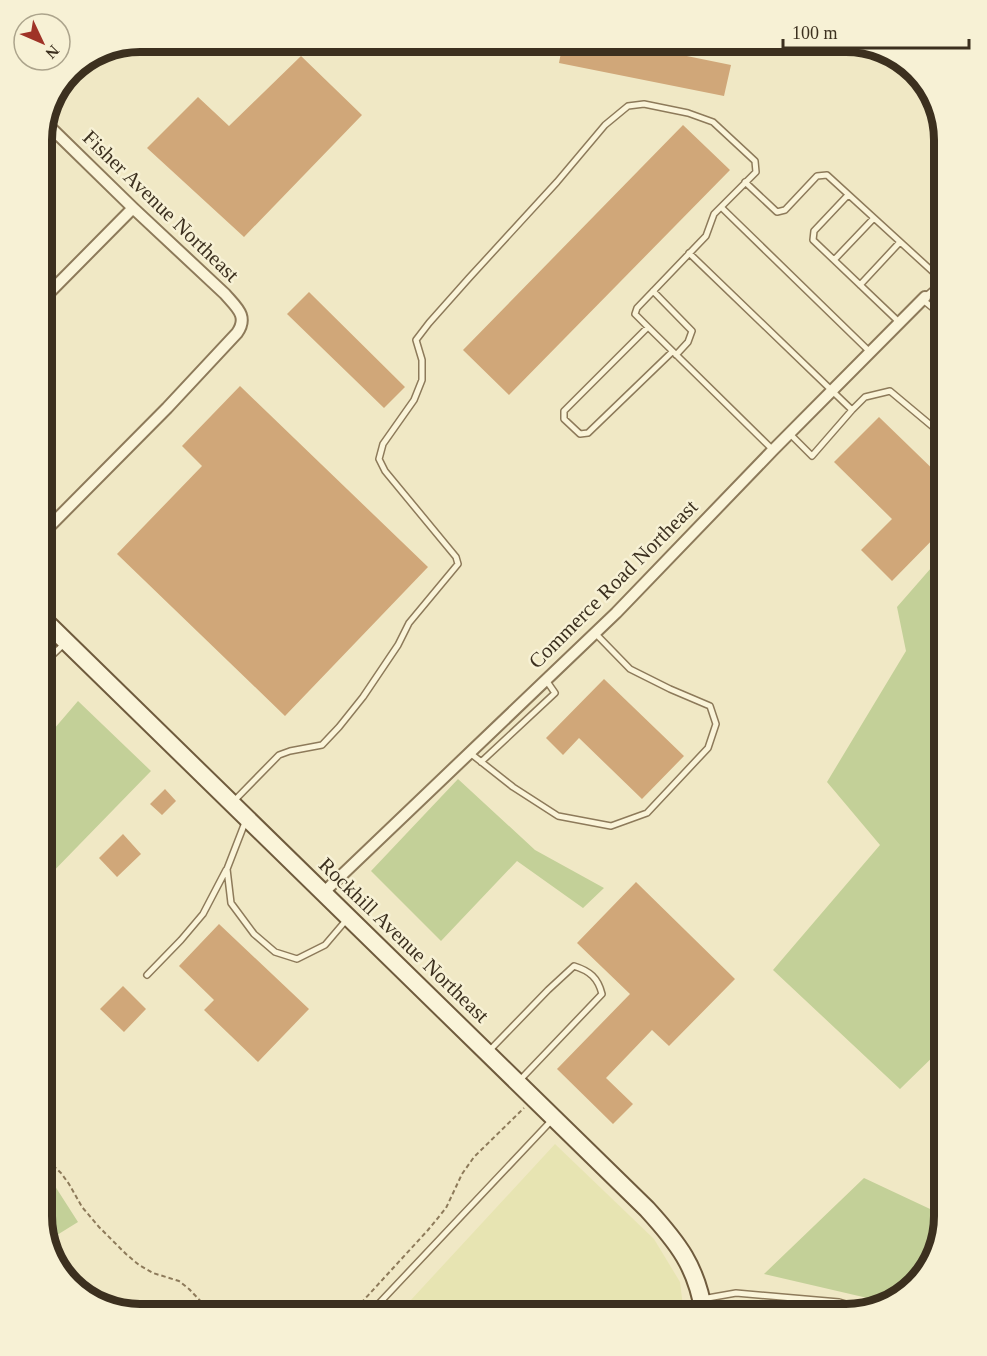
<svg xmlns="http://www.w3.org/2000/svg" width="987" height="1356" font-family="Georgia,serif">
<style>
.farmland{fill:#e7e4b2}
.green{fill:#c3d098}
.building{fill:#d0a779}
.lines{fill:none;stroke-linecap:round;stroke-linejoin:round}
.lane-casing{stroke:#8d7a5a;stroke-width:8}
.street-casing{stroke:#8d7a5a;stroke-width:14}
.secondary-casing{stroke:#6f5b3d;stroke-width:20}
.path{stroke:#8d7a5a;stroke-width:2;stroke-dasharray:4.5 3;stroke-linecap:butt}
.lane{stroke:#faf4d9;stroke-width:5}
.street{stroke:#faf4d9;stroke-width:10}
.secondary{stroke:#faf4d9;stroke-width:16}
.rail-casing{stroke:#3c301f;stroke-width:6}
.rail{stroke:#f7f1d5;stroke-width:4;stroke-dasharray:11;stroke-linecap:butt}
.labels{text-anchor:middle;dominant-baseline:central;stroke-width:5;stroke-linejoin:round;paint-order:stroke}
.street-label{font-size:21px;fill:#3c301f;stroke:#f7f1d5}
.rim{fill:none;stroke:#3c301f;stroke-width:8}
</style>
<rect width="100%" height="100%" fill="#f0e8c5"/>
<path class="farmland" d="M 555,1144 L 654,1239 L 680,1282 L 684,1314 L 398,1314 Z"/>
<path class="green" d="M 945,552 L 945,1045 L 900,1089 L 773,970 L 880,845 L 827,782 L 906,651 L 897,607 Z
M 78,701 L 151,771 L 42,883 L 42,786 L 47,785 L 49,763 L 42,743 Z
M 458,779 L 535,850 L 604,888 L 583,908 L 517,861 L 441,941 L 371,871 Z
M 42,1172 L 53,1183 L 78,1222 L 49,1240 L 42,1215 Z
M 864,1178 L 945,1216 L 932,1265 L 896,1301 L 889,1303 L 764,1274 Z"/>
<path class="building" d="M 563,42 L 618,42 L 731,65 L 724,96 L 559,63 Z
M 301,56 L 362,115 L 244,237 L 147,148 L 198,97 L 229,126 Z
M 683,125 L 730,170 L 509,395 L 463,350 Z
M 309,292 L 405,387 L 384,408 L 287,314 Z
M 240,386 L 428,567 L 285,716 L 117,554 L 202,466 L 182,446 Z
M 879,417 L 945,481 L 945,527 L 892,581 L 861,550 L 892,519 L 834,462 Z
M 604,679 L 684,756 L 642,799 L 579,738 L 563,755 L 546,738 Z
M 165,789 L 176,801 L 162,815 L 150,804 Z
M 123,834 L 141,854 L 117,877 L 99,858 Z
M 636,882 L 735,979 L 669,1046 L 652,1030 L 606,1078 L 633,1104 L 613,1124 L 557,1069 L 630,994 L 577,943 Z
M 219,924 L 309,1009 L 258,1062 L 204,1010 L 214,1000 L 179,966 Z
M 123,986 L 146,1009 L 124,1032 L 100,1009 Z"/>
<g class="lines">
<defs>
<path id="lane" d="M 745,182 L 777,212 L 785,210 L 817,176 L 827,175 L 943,281
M 848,195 L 814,231 L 813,240 L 899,322
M 721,207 L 870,352
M 689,253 L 852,410 L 812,456 L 790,434
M 834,260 L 874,218
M 860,285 L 900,242
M 653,291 L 692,331 L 688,342 L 676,355
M 925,297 L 944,280
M 923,300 L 945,318
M 672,352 L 588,433 L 580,434 L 564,419 L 564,411 L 648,327 L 773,450
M 852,410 L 865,397 L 890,391 L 945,437
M 42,665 L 65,643
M 470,753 L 513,787 L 558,816 L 611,826 L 647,813 L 708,748 L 716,724 L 710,706 L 670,689 L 630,669 L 595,633
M 481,762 L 555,693 L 546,680
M 233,802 L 279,755 L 290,751 L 322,745 L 339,727 L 363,697 L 398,645 L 409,623 L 458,564 L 456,557 L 385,471 L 379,459 L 383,444 L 414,400 L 422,380 L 422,360 L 416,340 L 429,323 L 469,278 L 557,182 L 605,125 L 628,106 L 644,104 L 688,113 L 713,122 L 755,161 L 756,172 L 714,214 L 706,236 L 637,308 L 635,314 L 648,327
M 246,820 L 227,869 L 231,903 L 254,934 L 275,952 L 297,959 L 325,945 L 348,918
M 147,975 L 181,940 L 203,914 L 226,870
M 488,1052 L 548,990 L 574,966 C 590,971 598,978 602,994 L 519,1081
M 702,1299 L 736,1293 L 839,1302 L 864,1309
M 369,1314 L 551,1121"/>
<path id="street" d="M 42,300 L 133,208
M 42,534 L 167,408 L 237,333 C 249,316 236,307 225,294 L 133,208 L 47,124
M 323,893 L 616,613 L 773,450 L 925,297"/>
<path id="secondary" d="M 42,618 L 647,1209 C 678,1243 697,1267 704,1314"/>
</defs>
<use href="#lane" class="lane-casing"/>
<use href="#street" class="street-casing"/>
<use href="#secondary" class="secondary-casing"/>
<path class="path" d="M 42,1155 L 61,1173 L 69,1184 L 82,1207 L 99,1227 L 126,1254 L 139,1265 L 153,1273 L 179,1281 L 189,1289 L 213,1314
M 351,1314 L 428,1230 L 446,1208 L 462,1174 L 474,1157 L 524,1108"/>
<use href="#lane" class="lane"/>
<use href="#street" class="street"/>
<use href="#secondary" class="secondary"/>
<defs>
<path id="rail" d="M 806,42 L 903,62"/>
</defs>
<use href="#rail" class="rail-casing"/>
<use href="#rail" class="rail"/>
</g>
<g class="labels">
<g class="street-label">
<text transform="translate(161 206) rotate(44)">Fisher Avenue Northeast</text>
<text transform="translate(613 584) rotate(-45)">Commerce Road Northeast</text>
<text transform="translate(404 940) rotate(44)">Rockhill Avenue Northeast</text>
</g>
</g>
<path d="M0 0H987V1356H0ZM140 52H846A88 88 0 0 1 934 140V1216A88 88 0 0 1 846 1304H140A88 88 0 0 1 52 1216V140A88 88 0 0 1 140 52Z" fill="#f7f1d5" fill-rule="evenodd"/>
<path class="rim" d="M140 52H846A88 88 0 0 1 934 140V1216A88 88 0 0 1 846 1304H140A88 88 0 0 1 52 1216V140A88 88 0 0 1 140 52Z"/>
<g transform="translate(42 42) rotate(134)"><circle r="28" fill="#f7f1d5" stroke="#aca48c" stroke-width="1.5"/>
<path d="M0-4.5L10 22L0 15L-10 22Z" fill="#9f3327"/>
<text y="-9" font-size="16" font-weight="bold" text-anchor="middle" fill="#3c301f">N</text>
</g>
<path d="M783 39v9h186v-9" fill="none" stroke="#3c301f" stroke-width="3"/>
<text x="792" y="39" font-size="18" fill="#3c301f" stroke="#f7f1d5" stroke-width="4.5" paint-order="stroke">100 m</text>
</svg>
